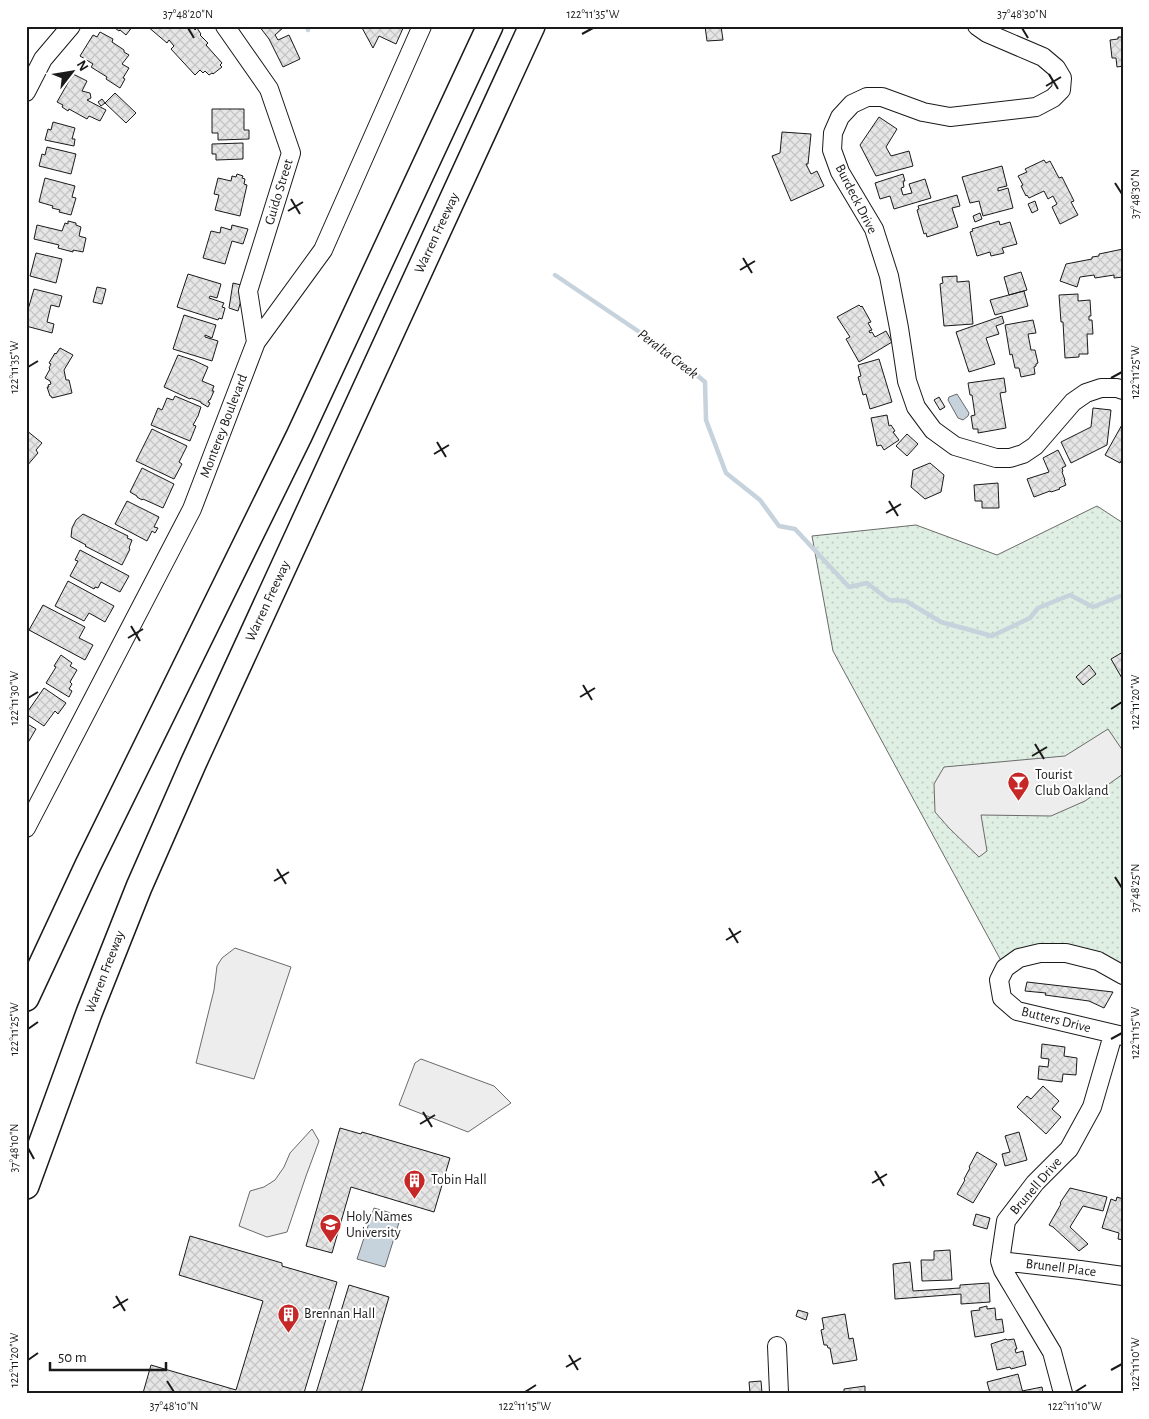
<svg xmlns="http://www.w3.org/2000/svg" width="1149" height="1419" font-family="'Alegreya Sans',sans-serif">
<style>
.grass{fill:url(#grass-dots);stroke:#6a6a6a}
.parking{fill:#ededed;stroke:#6a6a6a}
.water{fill:#c6d2dc;stroke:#6a6a6a}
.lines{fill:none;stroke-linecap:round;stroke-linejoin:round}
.stream{stroke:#c6d2dc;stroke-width:4.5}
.building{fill:url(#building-cross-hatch);stroke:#1a1a1a}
.minor-casing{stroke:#1a1a1a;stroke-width:20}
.highway-casing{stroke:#1a1a1a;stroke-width:28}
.minor{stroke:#fff;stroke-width:18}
.highway{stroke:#fff;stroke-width:25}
.ticks{fill:none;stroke:#1a1a1a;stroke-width:2}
.labels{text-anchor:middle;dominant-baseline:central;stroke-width:4;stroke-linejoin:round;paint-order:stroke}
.street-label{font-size:14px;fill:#1a1a1a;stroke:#fff}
.poi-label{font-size:14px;fill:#1a1a1a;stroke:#fff;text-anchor:start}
.water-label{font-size:15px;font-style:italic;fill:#1a1a1a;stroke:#fff}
.neatline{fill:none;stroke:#1a1a1a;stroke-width:2}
.ticks-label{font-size:12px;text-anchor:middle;fill:#1a1a1a}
</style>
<defs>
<pattern id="grass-dots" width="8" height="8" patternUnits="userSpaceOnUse" patternTransform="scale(1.25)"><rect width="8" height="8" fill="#e0efe3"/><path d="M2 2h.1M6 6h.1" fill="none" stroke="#c0ccc2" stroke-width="1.8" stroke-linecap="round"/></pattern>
<pattern id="building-cross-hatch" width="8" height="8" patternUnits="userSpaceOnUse" patternTransform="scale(1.25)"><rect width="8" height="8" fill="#e6e6e6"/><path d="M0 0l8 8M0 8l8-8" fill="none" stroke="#c5c5c5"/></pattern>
</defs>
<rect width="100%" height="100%" fill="#fff"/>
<path class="grass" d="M 1097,506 L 1123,523 L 1123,975 L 1066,953 L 1005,968 L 833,651 L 812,536 L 916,525 L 997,555 Z"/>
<path class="parking" d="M 1108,729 L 1123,751 L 1123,774 L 1085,801 L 1051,816 L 981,815 L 987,851 L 979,857 L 949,828 L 935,812 L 934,784 L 944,767 L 1065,756 Z
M 235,948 L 291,967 L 254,1079 L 196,1063 L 214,990 L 217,966 L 222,958 Z
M 421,1059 L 494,1086 L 511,1103 L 468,1132 L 399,1105 L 415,1063 Z
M 312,1129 L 319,1141 L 306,1176 L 287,1232 L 267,1237 L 239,1226 L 250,1191 L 264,1187 L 275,1180 L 284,1167 L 290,1153 Z"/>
<path class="water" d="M 957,394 L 969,413 L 968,416 L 963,420 L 958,418 L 948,400 L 949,397 Z
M 374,1208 L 401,1216 L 385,1267 L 357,1259 Z"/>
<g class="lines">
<path class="stream" d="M 307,26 L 308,30
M 555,275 L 672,354 L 705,382 L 706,420 L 726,473 L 760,500 L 779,526 L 795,529 L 849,587 L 867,583 L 889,600 L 906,601 L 941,622 L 992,636 L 1030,618 L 1038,608 L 1070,595 L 1093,607 L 1123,595"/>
</g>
<path class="building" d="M 112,26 L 133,26 L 126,35 L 120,30 L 119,31 Z
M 147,26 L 192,26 L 195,30 L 197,28 L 201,34 L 200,35 L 208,43 L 206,45 L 222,63 L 220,65 L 222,67 L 213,74 L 212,73 L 209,75 L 205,71 L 203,73 L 200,70 L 195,75 L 171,49 L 174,46 L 169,40 L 167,43 Z
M 259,26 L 285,26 L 275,35 L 278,40 L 289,35 L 300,59 L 283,67 L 269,39 Z
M 361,26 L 404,26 L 396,44 L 379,36 L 373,48 Z
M 705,26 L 721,26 L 723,40 L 707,41 Z
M 100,32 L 113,39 L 112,42 L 124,50 L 124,52 L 129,55 L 122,64 L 129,68 L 123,78 L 125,79 L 120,88 L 106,79 L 107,77 L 91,67 L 93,64 L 80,56 L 93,35 L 97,37 Z
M 1118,37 L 1123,37 L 1123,66 L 1117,67 L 1116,58 L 1112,58 L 1110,40 L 1118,39 Z
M 73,74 L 87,81 L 82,91 L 90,93 L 91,98 L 87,100 L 106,110 L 100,121 L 89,116 L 87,119 L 69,109 L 68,111 L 62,107 L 63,105 L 57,102 Z
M 115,93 L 136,113 L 126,123 L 105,103 Z
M 102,99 L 105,103 L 101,106 L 98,102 Z
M 212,109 L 244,109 L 244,130 L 249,130 L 249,139 L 218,140 L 218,133 L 212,133 Z
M 879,117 L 897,129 L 886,147 L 891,156 L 909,151 L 913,166 L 876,176 L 860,145 Z
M 53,122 L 75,128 L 72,139 L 75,139 L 74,146 L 45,140 L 48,129 L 51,130 Z
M 782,132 L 811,134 L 808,164 L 806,164 L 811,174 L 817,171 L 824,186 L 791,201 L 772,156 L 780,153 Z
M 243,143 L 243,159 L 216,160 L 216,154 L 212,154 L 212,144 Z
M 47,147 L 76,154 L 71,174 L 39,166 L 42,154 L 45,155 Z
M 1044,160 L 1046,163 L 1050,161 L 1059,178 L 1062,177 L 1074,201 L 1071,202 L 1078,215 L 1060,224 L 1052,207 L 1057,204 L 1053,196 L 1048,199 L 1044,191 L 1029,198 L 1027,195 L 1026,196 L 1021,186 L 1023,185 L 1018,176 L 1027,172 L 1025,169 Z
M 1002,166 L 1007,186 L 998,188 L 998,191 L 1008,188 L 1013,208 L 983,216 L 979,201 L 970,203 L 962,177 Z
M 237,174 L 243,176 L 242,178 L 245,179 L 244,184 L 247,185 L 240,216 L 215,210 L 219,195 L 214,194 L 218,178 L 231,181 L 232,176 L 236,177 Z
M 903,174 L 905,181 L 903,181 L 904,187 L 901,188 L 903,195 L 912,193 L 909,184 L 925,179 L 931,198 L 894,209 L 890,196 L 880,199 L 875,183 Z
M 45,178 L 75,186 L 72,197 L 76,198 L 71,215 L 59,212 L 60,210 L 52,208 L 53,206 L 39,202 Z
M 957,195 L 960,206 L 952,208 L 958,227 L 927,237 L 926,233 L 924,234 L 917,210 L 919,209 L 918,206 Z
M 1035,201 L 1038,210 L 1032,213 L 1028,204 Z
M 980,213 L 982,219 L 975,222 L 973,216 Z
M 68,221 L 76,223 L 76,225 L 81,227 L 79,236 L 86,238 L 83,252 L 73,250 L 73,252 L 58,248 L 59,245 L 34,239 L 37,225 L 62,231 L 65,223 L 68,224 Z
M 999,221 L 1000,225 L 1010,222 L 1017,244 L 1002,248 L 1004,253 L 991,256 L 990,252 L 977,256 L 970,232 L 973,231 L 972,229 Z
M 232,225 L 248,229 L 243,244 L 232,241 L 225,264 L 203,258 L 211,231 L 220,233 L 221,227 L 231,230 Z
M 1123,249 L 1123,277 L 1114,278 L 1114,275 L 1095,278 L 1094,275 L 1080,277 L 1077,287 L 1060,281 L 1066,264 L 1092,259 L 1092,257 L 1099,256 L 1099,254 Z
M 36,253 L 62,259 L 56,283 L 30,276 Z
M 1021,272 L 1027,290 L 1009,295 L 1004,277 Z
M 188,274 L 221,284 L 217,298 L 210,296 L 209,298 L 224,303 L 222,307 L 225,308 L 222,319 L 219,318 L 218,320 L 177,307 Z
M 957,276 L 957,282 L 969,281 L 973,324 L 944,326 L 940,284 L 943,283 L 942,277 Z
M 233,283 L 245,286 L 238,311 L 229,308 Z
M 97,287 L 106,289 L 102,304 L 93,302 Z
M 34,289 L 62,296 L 59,307 L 51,305 L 47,322 L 54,324 L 52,333 L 26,326 L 26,313 L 27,313 Z
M 1024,291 L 1028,306 L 995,315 L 990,300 Z
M 1078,294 L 1078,301 L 1090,300 L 1091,316 L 1089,316 L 1089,320 L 1092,320 L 1093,334 L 1087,334 L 1088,354 L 1079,354 L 1079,357 L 1065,358 L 1063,322 L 1061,322 L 1059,295 Z
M 859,305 L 861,307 L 862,306 L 871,322 L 868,323 L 872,330 L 869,331 L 870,333 L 872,332 L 875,337 L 886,331 L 892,342 L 859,362 L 846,339 L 850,337 L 837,317 Z
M 184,315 L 216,325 L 212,338 L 205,335 L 205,337 L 218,341 L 212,361 L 173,349 Z
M 1002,316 L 1004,323 L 996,326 L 999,334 L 986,338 L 995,364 L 969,372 L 956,332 Z
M 1033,320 L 1036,333 L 1028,334 L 1031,350 L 1035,350 L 1038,363 L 1036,364 L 1036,366 L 1034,367 L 1035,374 L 1021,377 L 1019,368 L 1015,368 L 1012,354 L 1010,355 L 1005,325 Z
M 60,348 L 73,355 L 64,370 L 66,380 L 69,380 L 72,393 L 52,398 L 51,396 L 50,396 L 47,387 L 49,387 L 48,385 L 51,384 L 50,381 L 45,378 L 50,369 L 49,368 L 51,364 L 49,363 L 55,353 L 56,354 Z
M 178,355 L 193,360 L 208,367 L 202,381 L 214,386 L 212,391 L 214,391 L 210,400 L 209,400 L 208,402 L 210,403 L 208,407 L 201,403 L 201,402 L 191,398 L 190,399 L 164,387 Z
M 879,359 L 892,402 L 870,409 L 866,394 L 863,395 L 858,377 L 861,376 L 858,365 Z
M 1004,378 L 1006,392 L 1000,393 L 1006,428 L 978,433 L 978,429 L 973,429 L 971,416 L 975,415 L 972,395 L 970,395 L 968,383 Z
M 175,396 L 201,407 L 198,416 L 193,425 L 196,426 L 190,441 L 151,425 L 158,408 L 162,410 L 167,398 L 173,400 Z
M 939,397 L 945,407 L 940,410 L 934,400 Z
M 1093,408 L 1111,410 L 1107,445 L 1071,463 L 1061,442 L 1091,427 Z
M 887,415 L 889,426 L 891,425 L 895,431 L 893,432 L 899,440 L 884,450 L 881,445 L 877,446 L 871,418 Z
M 1123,423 L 1123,462 L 1121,461 L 1120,463 L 1105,455 Z
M 152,429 L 187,446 L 179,462 L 182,464 L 174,479 L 136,461 Z
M 26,430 L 42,443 L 36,450 L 38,453 L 26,467 Z
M 907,434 L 918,444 L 907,456 L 896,446 Z
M 1058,450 L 1066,466 L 1062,468 L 1063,471 L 1062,472 L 1065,480 L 1064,480 L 1066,485 L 1059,488 L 1060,489 L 1051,492 L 1050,491 L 1034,497 L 1027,479 L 1049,472 L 1043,458 Z
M 930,463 L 944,475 L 941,492 L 925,499 L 911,487 L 913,470 Z
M 142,468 L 174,484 L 163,508 L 143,499 L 142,500 L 137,497 L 137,496 L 130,492 Z
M 998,483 L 999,508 L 982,508 L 982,501 L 975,501 L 974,485 Z
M 127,501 L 159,517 L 154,527 L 158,528 L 155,533 L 152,531 L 147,541 L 115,524 Z
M 83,514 L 128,536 L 127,538 L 132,540 L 129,548 L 130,549 L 122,565 L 85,546 L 86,545 L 71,537 L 72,528 L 76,520 Z
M 80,550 L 129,576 L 120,592 L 101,582 L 98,588 L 95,587 L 94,589 L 70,576 L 78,561 L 75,560 Z
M 68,581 L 114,606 L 105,622 L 89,613 L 84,621 L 55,606 Z
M 43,605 L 85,627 L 79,638 L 93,645 L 85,660 L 29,630 Z
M 1123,652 L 1123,680 L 1111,659 Z
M 61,655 L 72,663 L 70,666 L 77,670 L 70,682 L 72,684 L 69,689 L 72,691 L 69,697 L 46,683 L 56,667 L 54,666 Z
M 1089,665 L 1096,674 L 1083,685 L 1076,677 Z
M 44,688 L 66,703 L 58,714 L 55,711 L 44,726 L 26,714 Z
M 26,723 L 36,729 L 26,746 Z
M 1027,982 L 1113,992 L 1104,1008 L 1089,1001 L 1045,995 L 1046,993 L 1025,991 Z
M 1042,1044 L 1065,1047 L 1064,1056 L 1077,1058 L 1076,1075 L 1063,1074 L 1062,1082 L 1038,1079 L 1039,1066 L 1048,1067 L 1049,1059 L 1041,1058 Z
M 1043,1086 L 1059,1101 L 1052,1109 L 1061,1117 L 1046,1134 L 1017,1107 L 1027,1096 L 1031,1099 Z
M 340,1128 L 361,1134 L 362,1132 L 450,1158 L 434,1212 L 351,1187 L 332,1253 L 306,1246 Z
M 1019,1132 L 1027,1160 L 1005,1166 L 1002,1154 L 1010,1152 L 1005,1136 Z
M 977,1152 L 997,1164 L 973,1203 L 957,1194 L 965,1180 L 964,1179 L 970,1168 L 969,1167 Z
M 1070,1188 L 1107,1197 L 1103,1211 L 1083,1206 L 1070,1227 L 1088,1244 L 1079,1251 L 1053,1227 L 1049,1225 L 1061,1204 L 1060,1203 Z
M 1117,1197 L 1123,1199 L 1123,1240 L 1118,1239 L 1119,1233 L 1102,1228 L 1111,1199 L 1116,1201 Z
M 976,1214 L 990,1218 L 987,1229 L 973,1225 Z
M 190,1236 L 282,1263 L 282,1266 L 337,1282 L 304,1393 L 143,1393 L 151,1365 L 236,1390 L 263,1301 L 179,1275 Z
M 950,1250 L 952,1280 L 922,1281 L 921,1260 L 934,1260 L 934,1251 Z
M 910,1262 L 913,1291 L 960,1288 L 960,1285 L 989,1283 L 990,1302 L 961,1304 L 961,1294 L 895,1299 L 893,1264 Z
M 349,1285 L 389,1297 L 361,1393 L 316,1393 Z
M 987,1306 L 987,1309 L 995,1308 L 996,1320 L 1002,1319 L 1004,1332 L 975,1337 L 971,1311 L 980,1310 L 979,1308 Z
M 798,1310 L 808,1313 L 806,1320 L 796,1316 Z
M 845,1314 L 849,1339 L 853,1338 L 857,1360 L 833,1364 L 830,1348 L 828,1348 L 827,1345 L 824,1345 L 821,1330 L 824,1329 L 822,1318 Z
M 1006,1339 L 1007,1340 L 1014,1339 L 1017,1349 L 1015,1349 L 1016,1353 L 1023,1351 L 1026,1365 L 1011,1369 L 1010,1367 L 997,1370 L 991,1344 Z
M 1018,1374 L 1023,1393 L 990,1393 L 987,1382 Z
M 761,1381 L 762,1393 L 750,1393 L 749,1382 Z
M 865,1386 L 865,1393 L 844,1393 L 844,1389 Z
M 1042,1387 L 1043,1393 L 1023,1393 L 1022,1391 Z"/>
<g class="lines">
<defs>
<path id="minor" d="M 225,26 L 269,89 L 291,153 L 248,291 L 256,342
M 977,26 L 987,33 L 1043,57 L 1056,68 L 1062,78 L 1061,90 L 1053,98 L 1036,107 L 950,117 L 923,112 L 882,97 L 867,97 L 852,104 L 840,117 L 833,133 L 832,150 L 840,172 L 874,229 L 889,276 L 899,328 L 907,381 L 916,407 L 933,430 L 955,446 L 996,458 L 1010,458 L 1023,454 L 1035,446 L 1073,402 L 1086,393 L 1101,388 L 1117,388 L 1123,390
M 26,92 L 43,59 L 71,26
M 26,828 L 192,509 L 256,342 L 323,250 L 422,26
M 1123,975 L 1098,961 L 1066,953 L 1040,953 L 1019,958 L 1005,968 L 999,980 L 1002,998 L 1017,1011 L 1123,1036
M 1000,1261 L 1080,1270 L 1123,1276
M 777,1346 L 779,1393
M 1063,1393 L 1052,1352 L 1003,1270 L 1000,1261 L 1006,1221 L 1035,1183 L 1069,1149 L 1092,1107 L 1113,1035"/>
<path id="highway" d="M 26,998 L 88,865 L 299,436 L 490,26
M 26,1186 L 89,1013 L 139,887 L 193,764 L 532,26"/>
</defs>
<use href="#minor" class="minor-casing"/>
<use href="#highway" class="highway-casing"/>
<use href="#minor" class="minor"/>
<use href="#highway" class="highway"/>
</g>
<path class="ticks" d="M 188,28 L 194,38M 1022,28 L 1028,38M 582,34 L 593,28M 1049,74 L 1058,89M 1046,86 L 1061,77M 1115,183 L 1122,194M 291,199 L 300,214M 288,211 L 303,202M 743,258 L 752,273M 740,270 L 755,261M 28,367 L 38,361M 1111,378 L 1122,372M 437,442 L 446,457M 434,454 L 449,445M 889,501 L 898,516M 886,513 L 901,504M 131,626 L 140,641M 128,638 L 143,629M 583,685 L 592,700M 580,697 L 595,688M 28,698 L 38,692M 1111,709 L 1122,702M 1035,744 L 1044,759M 1032,756 L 1047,747M 277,869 L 286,884M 1115,877 L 1122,888M 274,881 L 289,872M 729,928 L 738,943M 726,940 L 741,931M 28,1029 L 38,1022M 1111,1039 L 1122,1033M 423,1112 L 432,1127M 420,1124 L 435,1115M 28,1148 L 34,1159M 875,1171 L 884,1186M 872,1183 L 887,1174M 116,1296 L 125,1311M 113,1308 L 128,1299M 569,1355 L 578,1370M 28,1360 L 38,1353M 566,1367 L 581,1358M 1111,1370 L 1122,1364M 167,1381 L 174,1392M 525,1392 L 536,1385M 1075,1392 L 1086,1385"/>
<defs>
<symbol id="bar-pin" viewBox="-11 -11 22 30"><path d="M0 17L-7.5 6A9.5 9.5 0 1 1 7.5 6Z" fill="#c62828" stroke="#fff"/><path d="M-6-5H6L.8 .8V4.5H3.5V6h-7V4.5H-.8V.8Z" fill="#fff"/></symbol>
<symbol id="building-pin" viewBox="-11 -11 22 30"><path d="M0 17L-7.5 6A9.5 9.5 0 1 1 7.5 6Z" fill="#c62828" stroke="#fff"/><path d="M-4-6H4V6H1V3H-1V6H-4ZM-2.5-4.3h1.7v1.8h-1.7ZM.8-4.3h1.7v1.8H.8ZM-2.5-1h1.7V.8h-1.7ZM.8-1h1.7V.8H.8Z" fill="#fff"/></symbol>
<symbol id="university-pin" viewBox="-11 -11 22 30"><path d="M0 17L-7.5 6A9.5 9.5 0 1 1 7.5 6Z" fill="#c62828" stroke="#fff"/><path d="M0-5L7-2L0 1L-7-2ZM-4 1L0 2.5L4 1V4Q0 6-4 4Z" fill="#fff"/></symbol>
</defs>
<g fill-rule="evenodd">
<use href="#bar-pin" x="1006" y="770" width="25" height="34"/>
<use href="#building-pin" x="402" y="1168" width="25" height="34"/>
<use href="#university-pin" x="318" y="1212" width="25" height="34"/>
<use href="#building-pin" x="276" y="1302" width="25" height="34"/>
</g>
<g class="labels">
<g class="street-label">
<text transform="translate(279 192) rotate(-73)">Guido Street</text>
<text transform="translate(856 199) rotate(63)">Burdeck Drive</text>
<text transform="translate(437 233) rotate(-65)">Warren Freeway</text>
<text transform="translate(224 426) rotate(-69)">Monterey Boulevard</text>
<text transform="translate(268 601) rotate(-65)">Warren Freeway</text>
<text transform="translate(105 972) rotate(-69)">Warren Freeway</text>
<text transform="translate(1056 1020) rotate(14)">Butters Drive</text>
<text transform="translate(1036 1186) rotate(-49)">Brunell Drive</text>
<text transform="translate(1061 1268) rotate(7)">Brunell Place</text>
</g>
<g class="poi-label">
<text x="1035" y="775">Tourist<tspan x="1035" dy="16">Club Oakland</tspan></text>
<text x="431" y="1180">Tobin Hall</text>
<text x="346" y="1217">Holy Names<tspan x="346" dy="16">University</tspan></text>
<text x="304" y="1314">Brennan Hall</text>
</g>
<g class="water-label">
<text transform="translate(668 354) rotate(37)">Peralta Creek</text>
</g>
</g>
<rect width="1149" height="1419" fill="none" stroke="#ffffff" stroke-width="55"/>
<g transform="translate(72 72) rotate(59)" stroke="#ffffff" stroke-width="4" paint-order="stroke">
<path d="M0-4L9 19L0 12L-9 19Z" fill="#1a1a1a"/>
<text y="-8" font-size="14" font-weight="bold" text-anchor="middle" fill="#1a1a1a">N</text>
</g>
<path d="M50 1362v8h116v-8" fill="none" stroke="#1a1a1a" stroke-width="2.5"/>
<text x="58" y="1362" font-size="15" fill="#1a1a1a" stroke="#ffffff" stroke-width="4" paint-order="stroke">50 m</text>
<rect x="28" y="28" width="1094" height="1364" class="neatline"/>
<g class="ticks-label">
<text x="188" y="18">37°48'20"N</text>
<text x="593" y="18">122°11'35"W</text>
<text x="1022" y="18">37°48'30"N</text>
<text transform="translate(1135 194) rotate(-90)" y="4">37°48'30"N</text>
<text transform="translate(14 367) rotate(-90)" y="4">122°11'35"W</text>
<text transform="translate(1135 372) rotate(-90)" y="4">122°11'25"W</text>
<text transform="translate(14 698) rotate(-90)" y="4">122°11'30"W</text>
<text transform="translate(1135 702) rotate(-90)" y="4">122°11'20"W</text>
<text transform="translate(1135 888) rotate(-90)" y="4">37°48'25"N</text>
<text transform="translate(14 1029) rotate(-90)" y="4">122°11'25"W</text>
<text transform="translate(1135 1033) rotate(-90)" y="4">122°11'15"W</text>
<text transform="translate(14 1148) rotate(-90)" y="4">37°48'10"N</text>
<text transform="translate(14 1360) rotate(-90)" y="4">122°11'20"W</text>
<text transform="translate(1135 1364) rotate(-90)" y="4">122°11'10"W</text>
<text x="174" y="1410">37°48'10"N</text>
<text x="525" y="1410">122°11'15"W</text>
<text x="1075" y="1410">122°11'10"W</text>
</g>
</svg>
